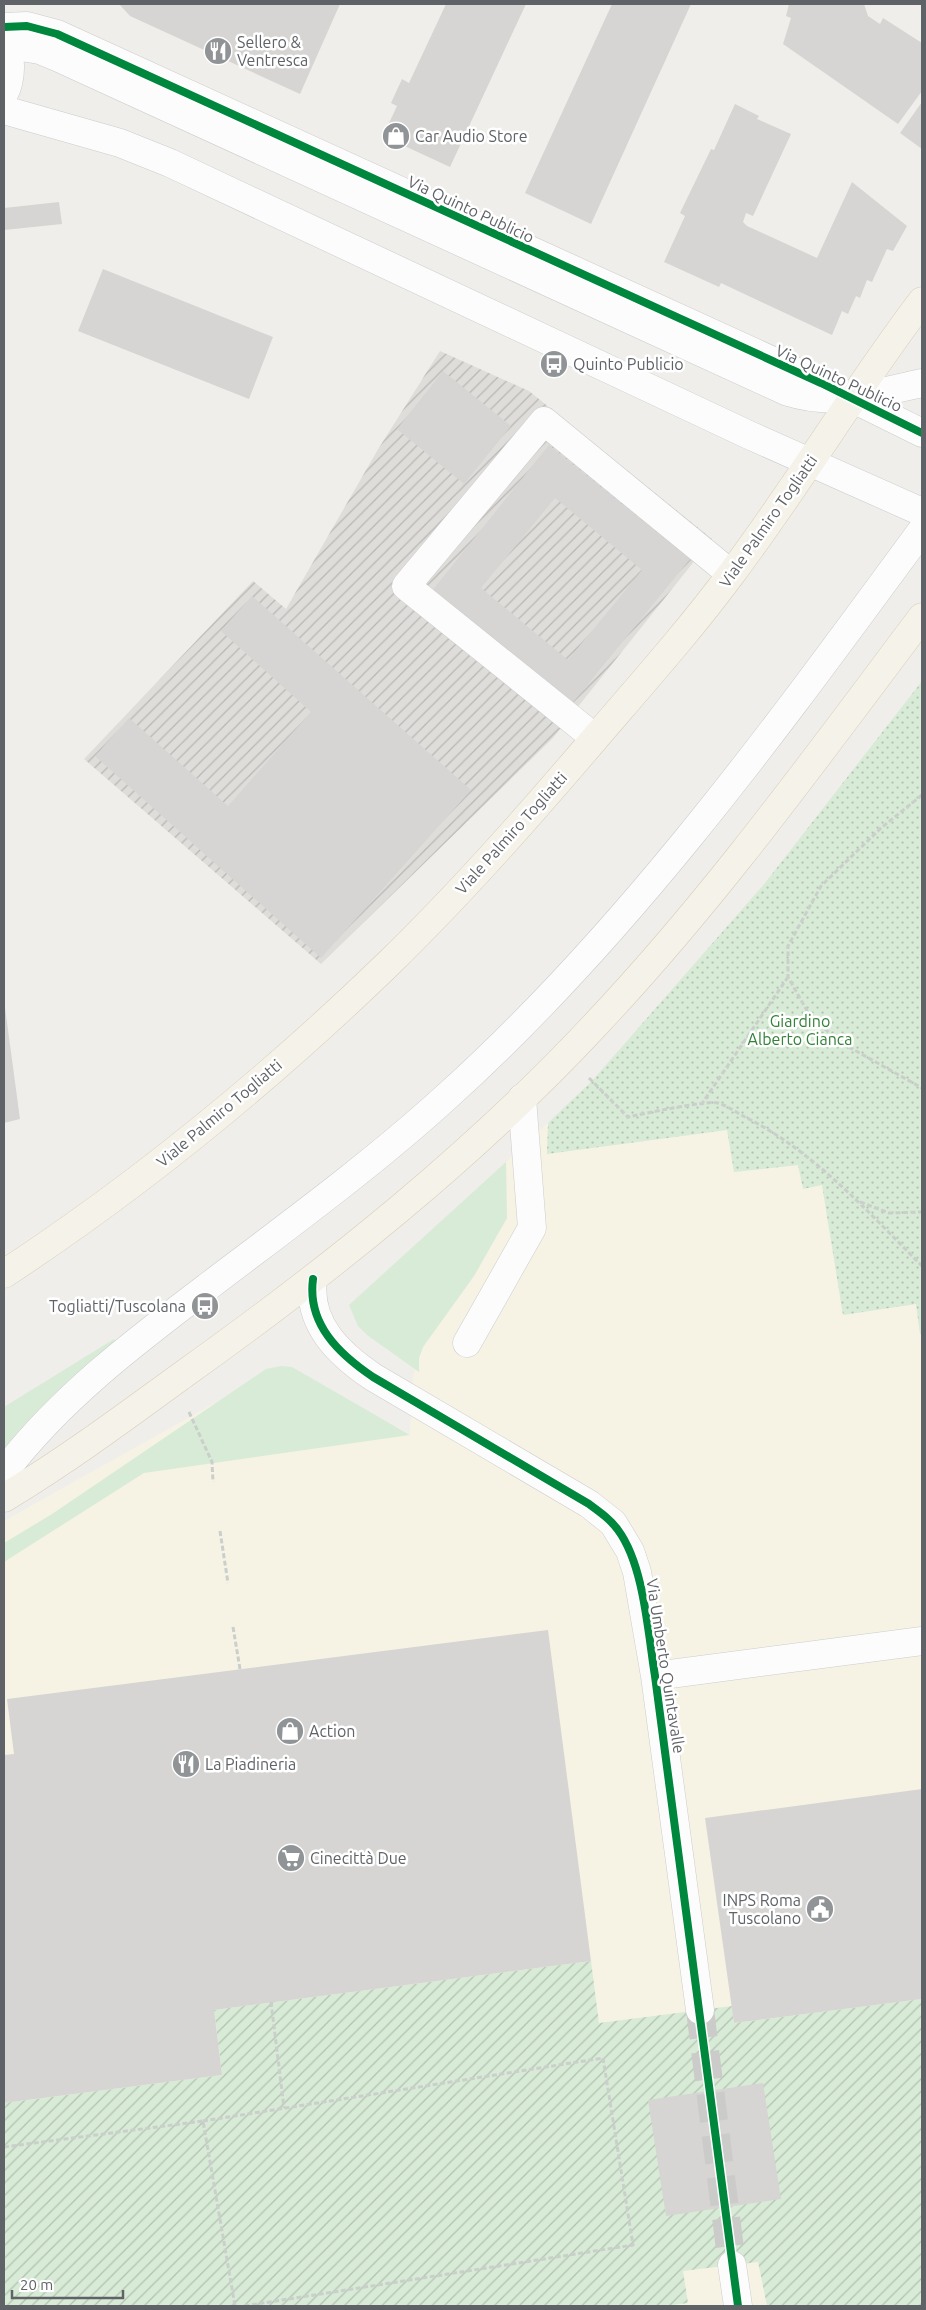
<svg xmlns="http://www.w3.org/2000/svg" width="926" height="2310" font-family="Ubuntu,sans-serif">
<style>
.commercial{fill:#f7f3e4}
.industrial{fill:url(#industrial-furrows)}
.grass{fill:#d8ebd6}
.park{fill:url(#park-dots)}
.garden{fill:url(#garden-furrows)}
.building{fill:#d6d5d3;fill-rule:evenodd}
.lines{fill:none;stroke-linecap:round;stroke-linejoin:round}
.minor-tunnel{stroke:#cbcbca;stroke-width:28;stroke-dasharray:28 14;stroke-linecap:butt}
.minor-casing{stroke:#cbcccc;stroke-width:29}
.major-casing{stroke:#d7ceb8;stroke-width:29}
.path{stroke:#cacfcc;stroke-width:3;stroke-dasharray:5 2.5;stroke-linecap:butt}
.minor{stroke:#fdfcfc;stroke-width:28}
.major{stroke:#f4f2e9;stroke-width:28}
.cycleway-casing{stroke:#fff;stroke-width:11}
.cycleway{stroke:#00873e;stroke-width:8}
.labels{text-anchor:middle;dominant-baseline:central;stroke-width:5;stroke-linejoin:round;paint-order:stroke}
.poi-label{font-size:16px;fill:#5f6368;stroke:#fff;text-anchor:start}
.street-label{font-size:16px;fill:#5f6368;stroke:#fff}
.park-label{font-size:16px;fill:#348238;stroke:#fff}
</style>
<defs>
<pattern id="industrial-furrows" width="10" height="10" patternUnits="userSpaceOnUse" patternTransform="scale(1.25)"><rect width="10" height="10" fill="#dfddda"/><path d="M-1 1l2-2M0 10L10 0M9 11l2-2" fill="none" stroke="#b8b7b5"/></pattern>
<pattern id="park-dots" width="8" height="8" patternUnits="userSpaceOnUse" patternTransform="scale(1.25)"><rect width="8" height="8" fill="#d8ebd6"/><path d="M2 2h.1M6 6h.1" fill="none" stroke="#b2c2b1" stroke-width="1.8" stroke-linecap="round"/></pattern>
<pattern id="garden-furrows" width="10" height="10" patternUnits="userSpaceOnUse" patternTransform="scale(1.25)"><rect width="10" height="10" fill="#d8ebd6"/><path d="M-1 1l2-2M0 10L10 0M9 11l2-2" fill="none" stroke="#b2c2b1"/></pattern>
</defs>
<rect width="100%" height="100%" fill="#efeeea"/>
<path class="commercial" d="M 548,1123 L 547,1154 L 728,1130 L 734,1172 L 798,1165 L 822,1185 L 843,1315 L 916,1304 L 920,1333 L 922,1334 L 922,2306 L 4,2306 L 4,1521 L 281,1366 L 410,1434 L 413,1376 L 423,1347 L 474,1276 L 507,1218 L 506,1162 Z"/>
<path class="industrial" d="M 440,351 L 529,391 L 712,539 L 553,738 L 321,964 L 84,759 L 253,581 L 286,609 L 377,451 Z"/>
<path class="grass" d="M 506,1162 L 507,1218 L 474,1276 L 423,1347 L 419,1358 L 419,1372 L 367,1335 L 358,1326 L 349,1305 Z
M 114,1339 L 116,1342 L 4,1451 L 4,1407 Z
M 281,1366 L 292,1367 L 410,1435 L 144,1473 L 4,1562 L 4,1543 L 52,1514 L 266,1369 Z"/>
<path class="park" d="M 922,681 L 922,1334 L 920,1334 L 916,1304 L 843,1315 L 822,1185 L 803,1189 L 798,1165 L 734,1172 L 727,1130 L 547,1154 L 548,1123 L 592,1081 L 765,883 Z"/>
<path class="garden" d="M 591,1961 L 599,2023 L 732,2006 L 734,2023 L 922,1999 L 922,2306 L 767,2306 L 758,2262 L 683,2271 L 688,2303 L 665,2306 L 4,2306 L 4,2103 L 222,2075 L 214,2010 Z"/>
<path class="building" d="M 119,4 L 340,4 L 300,94 L 130,16 Z
M 446,4 L 526,4 L 450,167 L 383,136 L 397,106 L 391,103 L 402,79 L 409,83 Z
M 612,4 L 691,4 L 591,224 L 525,193 Z
M 789,4 L 864,4 L 868,16 L 880,24 L 883,18 L 922,43 L 922,91 L 898,124 L 783,44 L 791,18 L 786,16 Z
M 922,102 L 922,149 L 900,133 Z
M 735,104 L 759,116 L 757,119 L 791,134 L 753,216 L 746,213 L 743,222 L 747,226 L 817,258 L 852,182 L 907,226 L 893,251 L 887,249 L 872,282 L 867,280 L 860,298 L 856,296 L 848,314 L 842,311 L 832,335 L 721,283 L 719,287 L 664,262 L 685,216 L 680,213 L 711,149 L 714,150 Z
M 59,202 L 62,224 L 4,230 L 4,208 Z
M 103,269 L 273,337 L 249,399 L 78,331 Z
M 443,371 L 511,426 L 464,484 L 397,429 Z
M 549,445 L 690,559 L 571,705 L 431,592 ZM 555,498 L 642,570 L 568,660 L 481,588 Z
M 252,596 L 471,790 L 321,958 L 95,756 L 129,718 L 228,806 L 311,712 L 221,631 Z
M 4,1000 L 20,1119 L 4,1123 Z
M 548,1630 L 591,1961 L 214,2010 L 222,2075 L 4,2103 L 4,1755 L 14,1754 L 7,1699 Z
M 922,1789 L 922,1999 L 734,2023 L 705,1818 Z
M 763,2083 L 781,2199 L 666,2216 L 648,2100 Z"/>
<g class="lines">
<path class="minor-tunnel" d="M 700,2010 L 732,2265"/>
<defs>
<path id="minor" d="M 4,27 L 27,26 L 57,34 L 821,383 L 922,433
M 4,36 C 11,54 13,77 4,94
M 8,45 L 40,50 L 57,57 L 788,392 C 836,407 875,393 922,383
M 4,110 L 120,143 L 170,163 L 749,435 L 922,512
M 595,738 L 406,586 L 544,421 L 731,574
M 313,1279 C 307,1324 339,1354 373,1377 L 589,1504 L 613,1523 L 630,1551 L 637,1572 L 655,1676 L 700,2010
M 467,1343 L 532,1228 L 522,1098
M 4,1472 C 60,1398 136,1341 210,1285 C 289,1225 370,1166 444,1099 C 627,935 777,727 922,530
M 655,1676 L 922,1641
M 732,2265 L 738,2306"/>
<path id="major" d="M 4,1274 C 141,1184 270,1078 388,964 C 464,890 534,810 603,729 C 647,678 692,627 732,573 C 799,484 855,389 922,301
M 4,1498 C 67,1460 125,1417 184,1374 C 331,1269 473,1156 596,1024 C 715,898 818,755 922,617"/>
</defs>
<use href="#minor" class="minor-casing"/>
<use href="#major" class="major-casing"/>
<path class="path" d="M 922,795 L 881,828 L 821,886 L 788,946 L 788,977 L 810,1016 L 840,1042 L 922,1088
M 589,1078 L 628,1117 C 643,1114 707,1100 718,1103 C 728,1106 737,1113 745,1117 C 815,1152 868,1212 922,1266
M 701,1105 L 788,977
M 860,1202 L 889,1213 L 922,1212
M 189,1412 L 212,1462 L 213,1482
M 220,1531 L 228,1583
M 233,1627 L 240,1669
M 271,2002 L 284,2108
M 203,2121 L 603,2058 L 633,2245 L 244,2306
M 4,2147 L 203,2121 L 235,2306"/>
<use href="#minor" class="minor"/>
<use href="#major" class="major"/>
<defs>
<path id="cycleway" d="M 4,27 L 27,26 L 57,34 L 821,383 L 922,433
M 313,1279 C 307,1324 339,1354 373,1377 L 589,1504 C 600,1512 610,1519 618,1530 C 644,1565 648,1633 655,1676 L 738,2306"/>
</defs>
<use href="#cycleway" class="cycleway-casing"/>
<use href="#cycleway" class="cycleway"/>
</g>
<defs>
<symbol id="restaurant-disc" viewBox="-11 -11 22 22"><circle r="9.5" fill="#919496" stroke="#fff"/><path d="M-5-6h1v4h1v-4h1v4h1v-4h1v5L-1.5 .5V6h-2V.5L-5-1ZM5-6V6H3V1.5H1.5Q1.5-4 5-6Z" fill="#fff"/></symbol>
<symbol id="shop-disc" viewBox="-11 -11 22 22"><circle r="9.5" fill="#919496" stroke="#fff"/><path d="M-5-2.5h2.3a2.7 3.5 0 0 1 5.4 0H5L5.5 6h-11ZM-1.5-2.5h3a1.5 2.3 0 0 0-3 0Z" fill="#fff"/></symbol>
<symbol id="bus-disc" viewBox="-11 -11 22 22"><circle r="9.5" fill="#919496" stroke="#fff"/><path d="M-5-6H5V4H4V6H2V4H-2V6H-4V4H-5ZM-3.5-4V0h7V-4ZM-3.5 1.2v1.5H-2V1.2ZM2 1.2v1.5H3.5V1.2Z" fill="#fff"/></symbol>
<symbol id="supermarket-disc" viewBox="-11 -11 22 22"><circle r="9.5" fill="#919496" stroke="#fff"/><path d="M-6-5.5h2.5l.6 2H6L4.5 2H-2.5L-4.4-4H-6ZM-1.5 3.2a1.3 1.3 0 1 0 .1 0ZM3 3.2a1.3 1.3 0 1 0 .1 0Z" fill="#fff"/></symbol>
<symbol id="civic-disc" viewBox="-11 -11 22 22"><circle r="9.5" fill="#919496" stroke="#fff"/><path d="M-.6-6.5H3V-4.5H.6V-3L4-1V1h2V6H-6V1h2V-1L-.6-3ZM-1.2 2.5V6h2.4V2.5Z" fill="#fff"/></symbol>
</defs>
<g fill-rule="evenodd">
<use href="#restaurant-disc" x="202" y="35" width="32" height="32"/>
<use href="#shop-disc" x="380" y="120" width="32" height="32"/>
<use href="#bus-disc" x="538" y="348" width="32" height="32"/>
<use href="#bus-disc" x="189" y="1290" width="32" height="32"/>
<use href="#shop-disc" x="274" y="1715" width="32" height="32"/>
<use href="#restaurant-disc" x="170" y="1748" width="32" height="32"/>
<use href="#supermarket-disc" x="275" y="1842" width="32" height="32"/>
<use href="#civic-disc" x="804" y="1893" width="32" height="32"/>
</g>
<g class="labels">
<g class="poi-label">
<text x="237" y="42">Sellero &amp;<tspan x="237" dy="18">Ventresca</tspan></text>
<text x="415" y="136">Car Audio Store</text>
<text x="573" y="364">Quinto Publicio</text>
<text x="186" y="1306" text-anchor="end">Togliatti/Tuscolana</text>
<text x="309" y="1731">Action</text>
<text x="205" y="1764">La Piadineria</text>
<text x="310" y="1858">Cinecittà Due</text>
<text x="801" y="1900" text-anchor="end">INPS Roma<tspan x="801" dy="18">Tuscolano</tspan></text>
</g>
<g class="street-label">
<text transform="translate(471 209) rotate(25)">Via Quinto Publicio</text>
<text transform="translate(839 378) rotate(25)">Via Quinto Publicio</text>
<text transform="translate(768 521) rotate(-55)">Viale Palmiro Togliatti</text>
<text transform="translate(511 833) rotate(-48)">Viale Palmiro Togliatti</text>
<text transform="translate(219 1113) rotate(-40)">Viale Palmiro Togliatti</text>
<text transform="translate(666 1666) rotate(81)">Via Umberto Quintavalle</text>
</g>
<g class="park-label">
<text x="800" y="1021">Giardino<tspan x="800" dy="18">Alberto Cianca</tspan></text>
</g>
</g>
<rect width="926" height="2310" fill="none" stroke="#5f6368" stroke-width="10"/>
<path d="M12 2290v8h111v-8" fill="none" stroke="#5f6368" stroke-width="2.5"/>
<text x="20" y="2290" font-size="15" fill="#5f6368" stroke="#ffffff" stroke-width="4" paint-order="stroke">20 m</text>
</svg>
